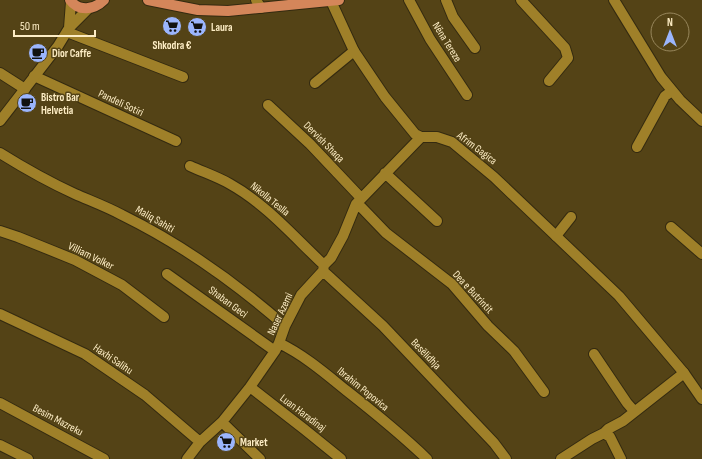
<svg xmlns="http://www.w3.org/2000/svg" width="702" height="459" font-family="'Sofia Sans Condensed',sans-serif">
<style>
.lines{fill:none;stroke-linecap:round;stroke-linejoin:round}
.minor-casing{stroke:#342a10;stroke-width:12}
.tertiary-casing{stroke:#342a10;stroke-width:12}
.primary-casing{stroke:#342a10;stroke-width:12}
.minor{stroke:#9f8029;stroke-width:10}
.tertiary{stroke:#9f8029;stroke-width:10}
.primary{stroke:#d4865a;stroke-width:10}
.labels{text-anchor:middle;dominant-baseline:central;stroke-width:3;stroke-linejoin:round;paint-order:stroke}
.poi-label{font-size:11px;font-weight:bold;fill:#fdedc5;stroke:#544316;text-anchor:start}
.street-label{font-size:11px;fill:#fdedc5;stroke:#544316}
</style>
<rect width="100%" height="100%" fill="#544316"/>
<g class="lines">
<defs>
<path id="minor" d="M 256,0 L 261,8
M 409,0 L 430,39 L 467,95
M 446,0 L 453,17 L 475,48
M 521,0 L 565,48 L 568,58 L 549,81
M 67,32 L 183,77
M 0,73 L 25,89
M 34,76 L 176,141
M 315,83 L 354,51
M 268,105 L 310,144 L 361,198
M 637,147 L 665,96 L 672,91
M 0,153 C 24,168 49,182 75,194 C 91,201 107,207 122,215 C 179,243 237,284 285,326
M 190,166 C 203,172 218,177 230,184 C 266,204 294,237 324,265
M 385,173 L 437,221
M 356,204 L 361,207 L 386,233 L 452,284 L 488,326 L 514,351 L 544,392
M 671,227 L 702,254
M 0,231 L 18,237 L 75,260 L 122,285 L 164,317
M 556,236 L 571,217
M 323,271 L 383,326 L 494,443 L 506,459
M 167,274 L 275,351
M 0,314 L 85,354 L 145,395 L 200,442
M 279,343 C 304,355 326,374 347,391 C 375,413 402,435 427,459
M 594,354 L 627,403 L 634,411
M 250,387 L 304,429 L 341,459
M 0,403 L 104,459
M 222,422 L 260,459
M 604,433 L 610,437 L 621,459
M 0,445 L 28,459
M 187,459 L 200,442 L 222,422 L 250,387 L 275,351 L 279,343 L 285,326 L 301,295 L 323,271 L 324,265 L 331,258 L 343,236 L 356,204 L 421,137
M 561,459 L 592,439 L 604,433 L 608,429 L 623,421 L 684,373"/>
<path id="tertiary" d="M 614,0 L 661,77 L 680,100 L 702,121
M 331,1 L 354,51 L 385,97 L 415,134 L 421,137 L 437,137 L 452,142 L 494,177 L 619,296 L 684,373 L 702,399
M 69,28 L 71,2
M 0,121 L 58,46 L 69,28 L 88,9"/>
<path id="primary" d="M 70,0 C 79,12 94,10 104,0
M 148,0 L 198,10 L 228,11 L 339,0"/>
</defs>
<use href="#minor" class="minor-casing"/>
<use href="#tertiary" class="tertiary-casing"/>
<use href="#primary" class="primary-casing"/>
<use href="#minor" class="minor"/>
<use href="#tertiary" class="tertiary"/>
<use href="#primary" class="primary"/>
</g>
<defs>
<symbol id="supermarket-disc" viewBox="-11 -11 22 22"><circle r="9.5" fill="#9bb5fd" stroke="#544316"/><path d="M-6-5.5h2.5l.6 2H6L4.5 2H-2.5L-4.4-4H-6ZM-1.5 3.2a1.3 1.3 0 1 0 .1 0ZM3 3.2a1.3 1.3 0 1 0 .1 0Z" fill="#111"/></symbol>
<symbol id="cafe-disc" viewBox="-11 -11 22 22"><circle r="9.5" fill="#9bb5fd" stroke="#544316"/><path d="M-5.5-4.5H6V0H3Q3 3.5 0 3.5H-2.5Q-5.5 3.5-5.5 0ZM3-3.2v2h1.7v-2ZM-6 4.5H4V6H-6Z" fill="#111"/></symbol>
</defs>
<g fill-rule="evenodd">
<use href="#supermarket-disc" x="161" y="15" width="22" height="22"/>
<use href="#supermarket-disc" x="186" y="16" width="22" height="22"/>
<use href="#cafe-disc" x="27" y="42" width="22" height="22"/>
<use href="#cafe-disc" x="16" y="92" width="22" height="22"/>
<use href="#supermarket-disc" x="215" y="431" width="22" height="22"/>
</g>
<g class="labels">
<g class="poi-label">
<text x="211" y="27">Laura</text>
<text x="172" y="45" text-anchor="middle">Shkodra €</text>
<text x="52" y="53">Dior Caffe</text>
<text x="41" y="97">Bistro Bar<tspan x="41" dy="13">Helvetia</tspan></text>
<text x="240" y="442">Market</text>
</g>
<g class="street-label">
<text transform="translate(447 42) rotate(58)">Nëna Tereze</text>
<text transform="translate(121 103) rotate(25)">Pandeli Sotiri</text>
<text transform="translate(324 142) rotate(45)">Dervish Shaqa</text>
<text transform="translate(477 148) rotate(37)">Afrim Gagica</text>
<text transform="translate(270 199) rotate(39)">Nikolla Teslla</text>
<text transform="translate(155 219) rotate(30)">Maliq Sahiti</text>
<text transform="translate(91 256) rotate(26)">Villiam Volker</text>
<text transform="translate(473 292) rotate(47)">Dea e Butrintit</text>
<text transform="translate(228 302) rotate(36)">Shaban Geci</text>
<text transform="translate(280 314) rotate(-65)">Naser Azemi</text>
<text transform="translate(426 354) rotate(46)">Besëlidhja</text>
<text transform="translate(113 359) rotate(34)">Haxhi Salihu</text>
<text transform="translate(363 389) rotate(39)">Ibrahim Popovica</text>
<text transform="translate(303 413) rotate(37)">Luan Haradinaj</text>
<text transform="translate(58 420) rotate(28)">Besim Mazreku</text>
</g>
</g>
<g transform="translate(670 32)"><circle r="19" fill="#544316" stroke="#98875c"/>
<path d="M0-3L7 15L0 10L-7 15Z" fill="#9bb5fd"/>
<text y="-6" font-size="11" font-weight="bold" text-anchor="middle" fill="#fdedc5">N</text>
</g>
<path d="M14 30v6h81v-6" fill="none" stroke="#fdedc5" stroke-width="2"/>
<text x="20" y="30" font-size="12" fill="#fdedc5" stroke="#544316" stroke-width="3" paint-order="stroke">50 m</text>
</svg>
